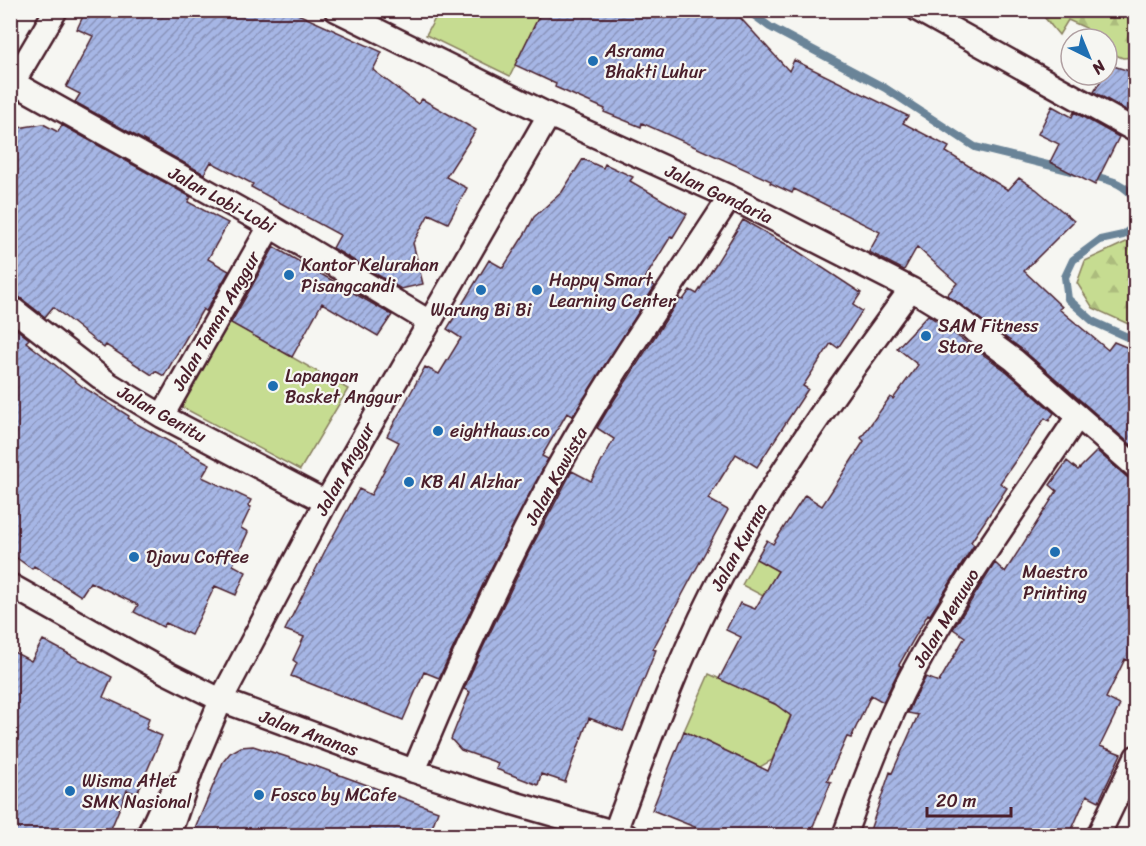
<svg xmlns="http://www.w3.org/2000/svg" width="1146" height="846" font-family="Sriracha,sans-serif">
<style>
.green{fill:#c6dc91;stroke:#887e5e;stroke-width:1.5}
.forest{fill:url(#forest-firs);stroke:#887e5e;stroke-width:1.5}
.lines{fill:none;stroke-linecap:round;stroke-linejoin:round}
.stream{stroke:#6b8498;stroke-width:8}
.building{fill:url(#building-hatch);stroke:#4a1f2b;stroke-width:1.5}
.street-casing{stroke:#4a1f2b;stroke-width:27}
.street{stroke:#f6f6f2;stroke-width:22}
.poi-dot{fill:#1f6fb2;stroke:#f6f6f2;stroke-width:2}
.labels{text-anchor:middle;dominant-baseline:central;stroke-width:4.5;stroke-linejoin:round;paint-order:stroke}
.poi-label{font-size:18px;fill:#4a1f2b;stroke:#f6f6f2;text-anchor:start}
.street-label{font-size:18px;fill:#4a1f2b;stroke:#f6f6f2}
</style>
<defs>
<pattern id="forest-firs" width="22" height="20" patternUnits="userSpaceOnUse" patternTransform="scale(1.5)"><rect width="22" height="20" fill="#c6dc91"/><path d="M5 1l3.5 6h-7zM16 11l3.5 6h-7z" fill="#acbc7d"/></pattern>
<pattern id="building-hatch" width="6" height="6" patternUnits="userSpaceOnUse" patternTransform="scale(1.5)"><rect width="6" height="6" fill="#a6b6e5"/><path d="M-1 1l2-2M0 6l6-6M5 7l2-2" fill="none" stroke="#8993ba"/></pattern>
</defs>
<rect width="100%" height="100%" fill="#f6f6f2"/>
<filter id="ink" filterUnits="userSpaceOnUse"><feTurbulence type="fractalNoise" baseFrequency=".0167" numOctaves="2"/><feDisplacementMap in="SourceGraphic" scale="12" xChannelSelector="R" yChannelSelector="G"/><feConvolveMatrix kernelMatrix="1 2 1 2 8 2 1 2 1" color-interpolation-filters="sRGB"/></filter>
<g filter="url(#ink)">
<path class="green" d="M 439,11 L 542,11 L 510,76 L 426,35 Z
M 230,322 L 348,389 L 300,470 L 180,406 Z
M 756,559 L 807,587 L 763,596 L 742,585 Z
M 709,674 L 792,712 L 772,760 L 760,767 L 684,731 Z"/>
<path class="forest" d="M 1039,11 L 1135,11 L 1135,57 L 1123,58 L 1107,52 L 1107,39 L 1091,39 L 1086,28 L 1068,20 L 1059,35 Z
M 1135,238 L 1135,327 L 1093,308 L 1077,283 L 1085,261 Z"/>
<g class="lines">
<path class="stream" d="M 747,10 L 770,27 L 885,88 L 975,147 L 1076,172
M 1089,175 C 1109,180 1125,182 1136,201
M 1136,225 L 1123,235 L 1100,240 L 1073,260 L 1065,277 L 1068,299 L 1094,322 L 1136,341"/>
</g>
<path class="building" d="M 86,10 L 289,10 L 382,52 L 373,70 L 418,104 L 422,99 L 476,130 L 446,177 L 467,188 L 448,223 L 429,214 L 413,243 L 423,284 L 401,289 L 333,248 L 340,235 L 251,187 L 253,184 L 211,162 L 204,174 L 75,102 L 80,94 L 66,87 L 93,36 L 77,29 Z
M 542,10 L 733,10 L 789,71 L 794,60 L 908,116 L 903,123 L 949,147 L 946,152 L 1008,190 L 1019,178 L 1036,189 L 1074,221 L 1024,271 L 1062,307 L 1059,309 L 1108,350 L 1114,342 L 1136,351 L 1136,449 L 1023,350 L 947,295 L 957,283 L 917,247 L 904,270 L 869,252 L 880,232 L 794,189 L 792,193 L 770,183 L 771,181 L 642,123 L 641,127 L 604,112 L 605,109 L 555,87 L 556,84 L 515,65 Z
M 1110,65 L 1136,73 L 1136,105 L 1131,113 L 1094,92 L 1104,75 L 1107,75 Z
M 1052,106 L 1072,117 L 1074,112 L 1119,137 L 1095,185 L 1050,162 L 1059,144 L 1038,134 Z
M 43,124 L 58,132 L 62,125 L 191,197 L 188,202 L 228,223 L 208,259 L 229,271 L 206,311 L 203,309 L 164,376 L 155,371 L 152,375 L 106,345 L 104,348 L 53,307 L 45,317 L 18,296 L 10,294 L 10,138 L 18,128 Z
M 583,159 L 603,168 L 605,164 L 633,177 L 630,181 L 687,214 L 673,237 L 671,236 L 644,280 L 655,286 L 573,416 L 567,413 L 542,456 L 548,459 L 486,578 L 439,678 L 424,672 L 403,720 L 291,676 L 297,663 L 293,660 L 304,637 L 285,630 L 326,549 L 359,489 L 371,495 L 399,442 L 387,436 L 416,383 L 425,367 L 439,374 L 461,338 L 447,329 L 489,260 L 503,268 L 526,232 L 534,217 L 562,192 Z
M 743,220 L 791,247 L 861,293 L 853,305 L 862,311 L 838,348 L 831,343 L 803,386 L 808,389 L 757,467 L 736,454 L 708,499 L 728,510 L 653,649 L 656,650 L 623,731 L 589,718 L 565,782 L 541,774 L 538,785 L 496,769 L 498,763 L 461,750 L 451,739 L 470,692 L 464,689 L 475,664 L 528,554 L 572,471 L 591,481 L 614,439 L 597,428 L 607,411 L 679,299 L 683,300 L 690,290 L 697,294 Z
M 274,247 L 392,315 L 378,336 L 322,303 L 292,357 L 231,323 Z
M 928,315 L 1006,371 L 1054,413 L 1049,421 L 1045,418 L 1000,483 L 1007,488 L 971,542 L 974,545 L 930,615 L 928,614 L 899,665 L 901,666 L 883,702 L 871,695 L 851,738 L 847,737 L 827,781 L 831,782 L 809,836 L 717,836 L 652,810 L 684,731 L 768,771 L 791,716 L 775,704 L 719,679 L 741,637 L 726,630 L 740,603 L 755,609 L 778,571 L 756,559 L 767,540 L 773,544 L 805,495 L 822,506 L 864,441 L 861,438 L 890,397 L 893,399 L 918,365 L 897,348 Z
M 10,324 L 29,339 L 26,342 L 83,387 L 129,416 L 128,419 L 210,464 L 202,477 L 251,500 L 248,506 L 251,507 L 241,528 L 248,532 L 233,565 L 246,572 L 236,595 L 215,586 L 191,635 L 166,623 L 163,627 L 134,612 L 138,605 L 90,582 L 81,596 L 34,566 L 32,569 L 10,553 Z
M 1097,451 L 1127,477 L 1136,480 L 1136,664 L 1125,659 L 1106,698 L 1120,705 L 1100,746 L 1121,754 L 1099,801 L 1087,795 L 1069,836 L 868,836 L 890,772 L 892,773 L 918,715 L 908,713 L 913,701 L 926,677 L 939,682 L 965,637 L 953,629 L 995,563 L 1005,572 L 1057,491 L 1050,485 L 1067,461 L 1078,470 Z
M 43,640 L 112,677 L 103,697 L 149,718 L 146,729 L 162,736 L 137,794 L 127,790 L 108,836 L 10,836 L 10,650 L 31,661 Z
M 253,746 L 318,767 L 438,811 L 429,836 L 192,836 L 223,762 L 230,753 L 241,747 Z"/>
<g class="lines">
<defs>
<path id="street" d="M 336,10 L 549,115 L 730,197 L 911,289 L 949,312 L 1014,360 L 1136,467
M 918,10 L 1136,131
M 14,83 L 270,226 L 428,321
M 10,88 L 56,10
M 10,307 L 109,384 L 162,416 L 326,502
M 162,416 L 270,226
M 10,585 L 167,673 L 221,700 L 414,771 L 513,803 L 627,836
M 414,771 C 456,670 502,571 554,475 C 606,380 671,288 730,197
M 615,832 C 645,751 674,670 713,593 C 768,484 839,387 911,289
M 148,836 L 160,810 L 180,783
M 167,836 L 174,820 L 192,768 L 221,700 L 326,502 L 549,115
M 844,836 C 864,782 884,727 911,676 C 959,585 1021,502 1078,416
M 1098,836 L 1136,757"/>
</defs>
<use href="#street" class="street-casing"/>
<use href="#street" class="street"/>
</g>
</g>
<g class="poi-dot">
<circle cx="593" cy="61" r="6"/>
<circle cx="289" cy="275" r="6"/>
<circle cx="481" cy="290" r="6"/>
<circle cx="537" cy="290" r="6"/>
<circle cx="926" cy="336" r="6"/>
<circle cx="273" cy="386" r="6"/>
<circle cx="438" cy="431" r="6"/>
<circle cx="409" cy="482" r="6"/>
<circle cx="1055" cy="552" r="6"/>
<circle cx="134" cy="557" r="6"/>
<circle cx="70" cy="791" r="6"/>
<circle cx="259" cy="795" r="6"/>
</g>
<g class="labels">
<g class="poi-label">
<text x="605" y="51">Asrama<tspan x="605" dy="21">Bhakti Luhur</tspan></text>
<text x="301" y="265">Kantor Kelurahan<tspan x="301" dy="21">Pisangcandi</tspan></text>
<text x="549" y="280">Happy Smart<tspan x="549" dy="21">Learning Center</tspan></text>
<text x="481" y="310" text-anchor="middle">Warung Bi Bi</text>
<text x="938" y="326">SAM Fitness<tspan x="938" dy="21">Store</tspan></text>
<text x="285" y="376">Lapangan<tspan x="285" dy="21">Basket Anggur</tspan></text>
<text x="450" y="431">eighthaus.co</text>
<text x="421" y="482">KB Al Alzhar</text>
<text x="146" y="557">Djavu Coffee</text>
<text x="1055" y="572" text-anchor="middle">Maestro<tspan x="1055" dy="21">Printing</tspan></text>
<text x="82" y="781">Wisma Atlet<tspan x="82" dy="21">SMK Nasional</tspan></text>
<text x="271" y="795">Fosco by MCafe</text>
</g>
<g class="street-label">
<text transform="translate(719 194) rotate(25)">Jalan Gandaria</text>
<text transform="translate(222 200) rotate(29)">Jalan Lobi-Lobi</text>
<text transform="translate(216 321) rotate(-60)">Jalan Taman Anggur</text>
<text transform="translate(162 414) rotate(29)">Jalan Genitu</text>
<text transform="translate(345 469) rotate(-61)">Jalan Anggur</text>
<text transform="translate(556 476) rotate(-61)">Jalan Kawista</text>
<text transform="translate(739 547) rotate(-61)">Jalan Kurma</text>
<text transform="translate(946 618) rotate(-59)">Jalan Menuwo</text>
<text transform="translate(309 733) rotate(20)">Jalan Ananas</text>
</g>
</g>
<rect width="1146" height="846" fill="none" stroke="#f6f6f2" stroke-width="36"/>
<rect x="18" y="18" width="1110" height="810" fill="none" stroke="#4a1f2b" stroke-width="2" filter="url(#ink)"/>
<g transform="translate(1089 57) rotate(137)"><circle r="28" fill="#f6f6f2" stroke="#b1a0a2" stroke-width="1.5"/>
<path d="M0-4.5L10 22L0 15L-10 22Z" fill="#1f6fb2"/>
<text y="-9" font-size="16" font-weight="bold" text-anchor="middle" fill="#4a1f2b">N</text>
</g>
<path d="M927 807v9h84v-9" fill="none" stroke="#4a1f2b" stroke-width="3"/>
<text x="936" y="807" font-size="18" fill="#4a1f2b" stroke="#f6f6f2" stroke-width="4.5" paint-order="stroke">20 m</text>
</svg>
